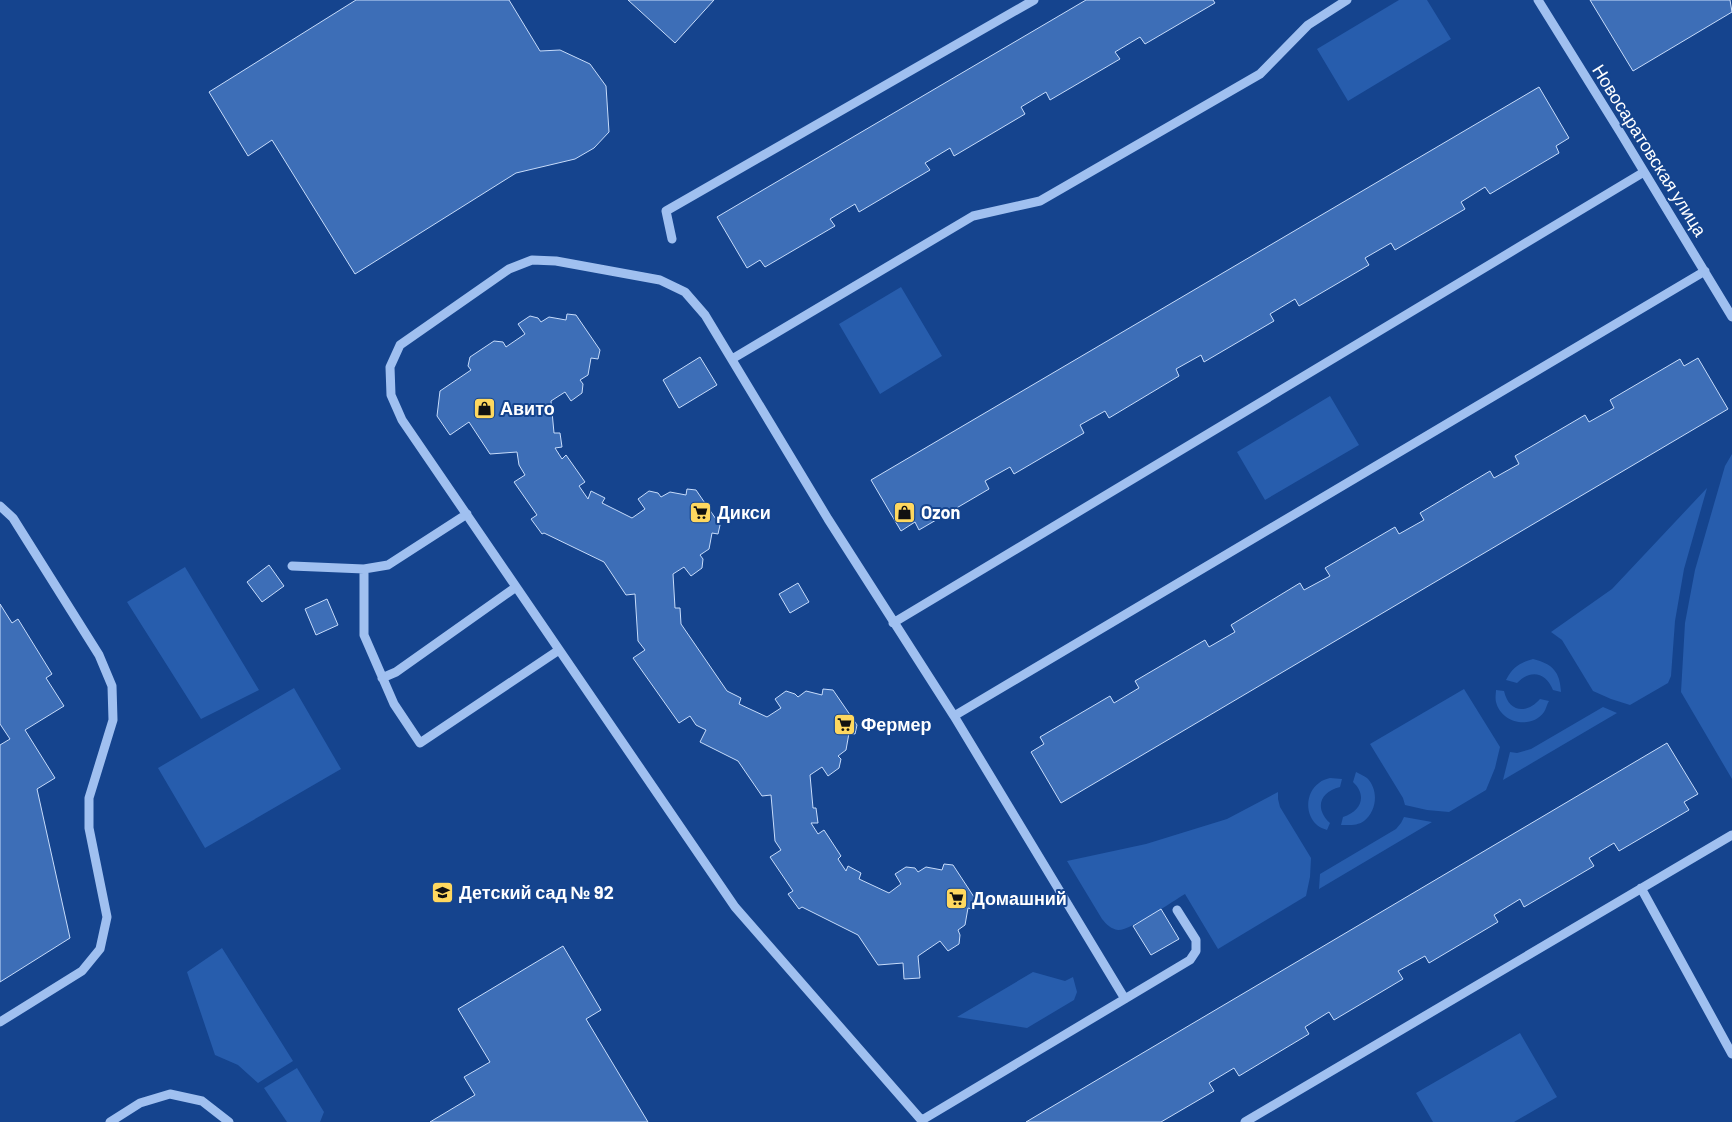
<svg xmlns="http://www.w3.org/2000/svg" width="1732" height="1122" font-family="Barlow,sans-serif">
<style>
.green{fill:#275dad}
.building{fill:#3d6eb7;stroke:#c7dcfb}
.lines{fill:none;stroke-linecap:round;stroke-linejoin:round}
.minor{stroke:#a0c0f0;stroke-width:9}
.labels{text-anchor:middle;dominant-baseline:central;stroke-width:4;stroke-linejoin:round;paint-order:stroke}
.street-label{font-size:18px;fill:#fff;stroke:#15448e}
.poi-label{font-size:18px;font-weight:bold;fill:#fff;stroke:#15448e;text-anchor:start}
</style>
<rect width="100%" height="100%" fill="#15448e"/>
<path class="green" d="M 1399,0 L 1427,0 L 1451,39 L 1348,101 L 1317,49 Z
M 901,287 L 942,356 L 880,394 L 839,324 Z
M 1330,396 L 1359,445 L 1265,500 L 1237,452 Z
M 1732,454 L 1732,779 L 1681,692 L 1685,623 L 1695,570 L 1725,466 Z
M 1707,488 L 1684,569 L 1675,621 L 1671,676 L 1668,683 L 1630,705 L 1611,699 L 1593,691 L 1562,640 L 1551,632 L 1612,589 Z
M 185,567 L 259,690 L 201,719 L 127,602 Z
M 1533,659 C 1553,664 1560,672 1561,692 L 1553,690 C 1546,672 1530,669 1517,683 L 1506,680 C 1513,667 1519,663 1533,659 Z
M 294,688 L 341,769 L 205,848 L 158,768 Z
M 1464,689 L 1500,747 L 1495,768 L 1486,790 L 1449,812 L 1427,810 L 1405,805 L 1403,798 L 1370,744 Z
M 1496,690 L 1504,691 C 1509,713 1527,714 1540,699 L 1549,701 C 1547,704 1546,709 1544,712 C 1531,730 1501,723 1496,702 C 1495,698 1496,693 1496,690 Z
M 1603,707 L 1617,713 L 1503,780 L 1510,752 L 1517,753 L 1531,749 Z
M 1356,772 C 1360,774 1364,776 1367,778 C 1379,790 1377,811 1364,821 C 1357,826 1349,825 1341,825 L 1343,817 C 1362,811 1367,795 1353,782 Z
M 1330,778 L 1342,779 L 1340,787 C 1320,792 1314,808 1330,823 L 1327,830 C 1324,829 1319,827 1317,825 C 1304,814 1306,792 1319,783 C 1322,780 1327,779 1330,778 Z
M 1278,792 L 1278,799 L 1280,807 L 1311,858 L 1310,877 L 1306,896 L 1218,949 L 1185,894 C 1173,901 1130,931 1118,930 C 1111,929 1106,924 1102,919 L 1067,861 L 1146,844 L 1227,819 Z
M 1404,817 L 1432,822 L 1319,889 L 1320,874 L 1396,829 L 1401,823 Z
M 222,948 L 293,1061 L 258,1083 L 238,1065 L 215,1055 L 187,972 Z
M 1033,972 L 1065,981 L 1073,977 L 1077,992 L 1074,1000 L 1027,1028 L 957,1017 Z
M 1520,1033 L 1557,1097 L 1514,1122 L 1433,1122 L 1416,1093 Z
M 297,1068 L 324,1112 L 320,1122 L 287,1122 L 264,1088 Z"/>
<path class="building" d="M 356,0 L 509,0 L 540,51 L 560,50 L 590,64 L 606,86 L 609,132 L 594,148 L 575,159 L 516,173 L 355,274 L 272,140 L 248,156 L 209,92 Z
M 628,0 L 714,0 L 675,43 Z
M 1086,0 L 1213,0 L 1215,3 L 1145,44 L 1140,37 L 1115,52 L 1120,59 L 1050,100 L 1046,92 L 1021,107 L 1025,114 L 954,156 L 950,148 L 925,163 L 930,170 L 859,212 L 855,204 L 830,219 L 835,226 L 765,267 L 760,260 L 747,268 L 717,217 Z
M 1590,0 L 1730,0 L 1732,12 L 1633,71 Z
M 1539,87 L 1569,138 L 1556,146 L 1559,153 L 1490,194 L 1485,187 L 1461,202 L 1465,209 L 1395,250 L 1391,243 L 1365,258 L 1369,265 L 1299,306 L 1295,299 L 1270,314 L 1274,321 L 1204,362 L 1201,355 L 1176,369 L 1179,376 L 1109,418 L 1105,411 L 1080,425 L 1084,433 L 1014,474 L 1010,467 L 985,481 L 989,489 L 919,530 L 915,522 L 901,531 L 871,480 Z
M 567,314 L 576,315 L 600,350 L 598,359 L 591,358 L 588,375 L 580,380 L 583,384 L 582,393 L 571,401 L 565,392 L 551,401 L 554,433 L 560,433 L 562,447 L 555,448 L 562,459 L 566,455 L 585,482 L 579,486 L 588,499 L 591,491 L 605,498 L 602,503 L 632,518 L 645,509 L 638,499 L 649,491 L 658,493 L 661,497 L 670,492 L 686,495 L 687,489 L 696,490 L 720,525 L 718,534 L 712,533 L 709,549 L 700,555 L 703,559 L 702,568 L 691,576 L 684,567 L 673,574 L 675,608 L 680,608 L 681,624 L 727,691 L 741,698 L 739,704 L 767,717 L 781,708 L 775,699 L 786,691 L 795,694 L 798,697 L 806,691 L 822,695 L 823,689 L 833,690 L 857,725 L 855,734 L 849,733 L 846,750 L 838,756 L 841,759 L 839,768 L 828,776 L 822,767 L 810,775 L 813,808 L 816,808 L 818,823 L 811,823 L 818,834 L 824,830 L 841,856 L 838,859 L 846,871 L 848,866 L 861,873 L 859,879 L 889,893 L 901,884 L 895,874 L 906,867 L 915,868 L 918,872 L 926,867 L 942,870 L 944,864 L 953,865 L 976,900 L 975,910 L 968,908 L 965,925 L 958,930 L 960,935 L 959,944 L 948,951 L 940,941 L 918,956 L 920,978 L 904,979 L 903,963 L 878,965 L 858,935 L 802,907 L 799,909 L 788,894 L 793,891 L 770,857 L 781,850 L 775,841 L 771,795 L 762,796 L 738,761 L 700,742 L 706,730 L 696,725 L 690,716 L 679,723 L 633,658 L 645,650 L 638,641 L 635,594 L 626,595 L 604,562 L 544,533 L 542,534 L 531,519 L 537,515 L 514,482 L 525,475 L 519,465 L 517,452 L 490,454 L 469,422 L 450,435 L 437,416 L 440,391 L 471,370 L 468,366 L 470,357 L 494,341 L 503,342 L 506,347 L 525,334 L 518,324 L 530,316 L 538,318 L 541,322 L 549,317 L 566,320 Z
M 700,357 L 717,385 L 679,408 L 663,380 Z
M 1698,358 L 1728,409 L 1061,803 L 1031,752 L 1044,744 L 1040,737 L 1110,696 L 1114,703 L 1139,688 L 1135,681 L 1205,640 L 1209,647 L 1235,632 L 1231,625 L 1300,583 L 1304,590 L 1330,576 L 1325,568 L 1395,527 L 1399,534 L 1424,520 L 1420,513 L 1490,471 L 1494,478 L 1519,464 L 1515,456 L 1585,415 L 1589,422 L 1614,408 L 1610,400 L 1680,359 L 1684,366 Z
M 269,565 L 284,586 L 262,602 L 247,582 Z
M 798,583 L 809,602 L 790,613 L 779,594 Z
M 327,599 L 338,625 L 316,635 L 305,609 Z
M 0,604 L 12,623 L 18,619 L 52,674 L 46,678 L 64,706 L 25,730 L 55,778 L 37,789 L 70,938 L 0,982 L 0,745 L 10,739 L 0,724 Z
M 1667,743 L 1698,794 L 1684,802 L 1689,810 L 1619,851 L 1614,843 L 1589,858 L 1594,866 L 1524,907 L 1520,899 L 1494,915 L 1498,922 L 1429,963 L 1425,956 L 1398,971 L 1403,979 L 1334,1020 L 1329,1012 L 1305,1027 L 1309,1034 L 1239,1076 L 1234,1068 L 1209,1083 L 1214,1091 L 1161,1122 L 1026,1122 Z
M 1161,909 L 1179,939 L 1151,955 L 1133,926 Z
M 563,946 L 601,1010 L 586,1019 L 648,1122 L 430,1122 L 475,1095 L 464,1077 L 490,1062 L 458,1009 Z"/>
<g class="lines">
<path class="minor" d="M 1538,0 L 1620,132 L 1732,317
M 672,239 L 666,211 L 1034,0
M 732,359 L 973,216 L 1040,201 L 1260,74 L 1308,25 L 1347,0
M 0,506 L 13,518 L 99,655 L 112,686 L 113,720 L 89,798 L 89,828 L 107,917 L 100,949 L 82,971 L 0,1022
M 292,566 L 364,569 L 388,565 L 467,514
M 364,569 L 364,635 L 394,704 L 420,743 L 559,650
M 893,623 L 1644,172
M 382,678 L 396,672 L 516,587
M 954,716 L 1705,271
M 1641,888 L 1732,1054
M 922,1120 L 1190,960 L 1196,951 L 1196,940 L 1177,910
M 110,1122 L 140,1103 L 170,1094 L 202,1101 L 229,1122
M 923,1122 L 735,907 L 402,420 L 391,395 L 390,367 L 400,345 L 509,269 L 532,260 L 556,261 L 660,280 L 685,292 L 705,315 L 828,519 L 954,716 L 1125,999
M 1245,1122 L 1732,835"/>
</g>
<defs>
<symbol id="shop-square" viewBox="-11 -11 22 22"><rect x="-9" y="-9" width="18" height="18" rx="4" fill="#ffd85f" stroke="#15448e"/><path d="M-5-2.5h2.3a2.7 3.5 0 0 1 5.4 0H5L5.5 6h-11ZM-1.5-2.5h3a1.5 2.3 0 0 0-3 0Z" fill="#111"/></symbol>
<symbol id="supermarket-square" viewBox="-11 -11 22 22"><rect x="-9" y="-9" width="18" height="18" rx="4" fill="#ffd85f" stroke="#15448e"/><path d="M-6-5.5h2.5l.6 2H6L4.5 2H-2.5L-4.4-4H-6ZM-1.5 3.2a1.3 1.3 0 1 0 .1 0ZM3 3.2a1.3 1.3 0 1 0 .1 0Z" fill="#111"/></symbol>
<symbol id="school-square" viewBox="-11 -11 22 22"><rect x="-9" y="-9" width="18" height="18" rx="4" fill="#ffd85f" stroke="#15448e"/><path d="M0-5L7-2L0 1L-7-2ZM-4 1L0 2.5L4 1V4Q0 6-4 4Z" fill="#111"/></symbol>
</defs>
<g fill-rule="evenodd">
<use href="#shop-square" x="472" y="396" width="25" height="25"/>
<use href="#supermarket-square" x="688" y="500" width="25" height="25"/>
<use href="#shop-square" x="892" y="500" width="25" height="25"/>
<use href="#supermarket-square" x="832" y="712" width="25" height="25"/>
<use href="#school-square" x="430" y="880" width="25" height="25"/>
<use href="#supermarket-square" x="944" y="886" width="25" height="25"/>
</g>
<g class="labels">
<g class="street-label">
<text transform="translate(1650 150) rotate(58)">Новосаратовская улица</text>
</g>
<g class="poi-label">
<text x="500" y="408">Авито</text>
<text x="717" y="512">Дикси</text>
<text x="921" y="512">Ozon</text>
<text x="861" y="724">Фермер</text>
<text x="459" y="892">Детский сад № 92</text>
<text x="972" y="898">Домашний</text>
</g>
</g>
</svg>
